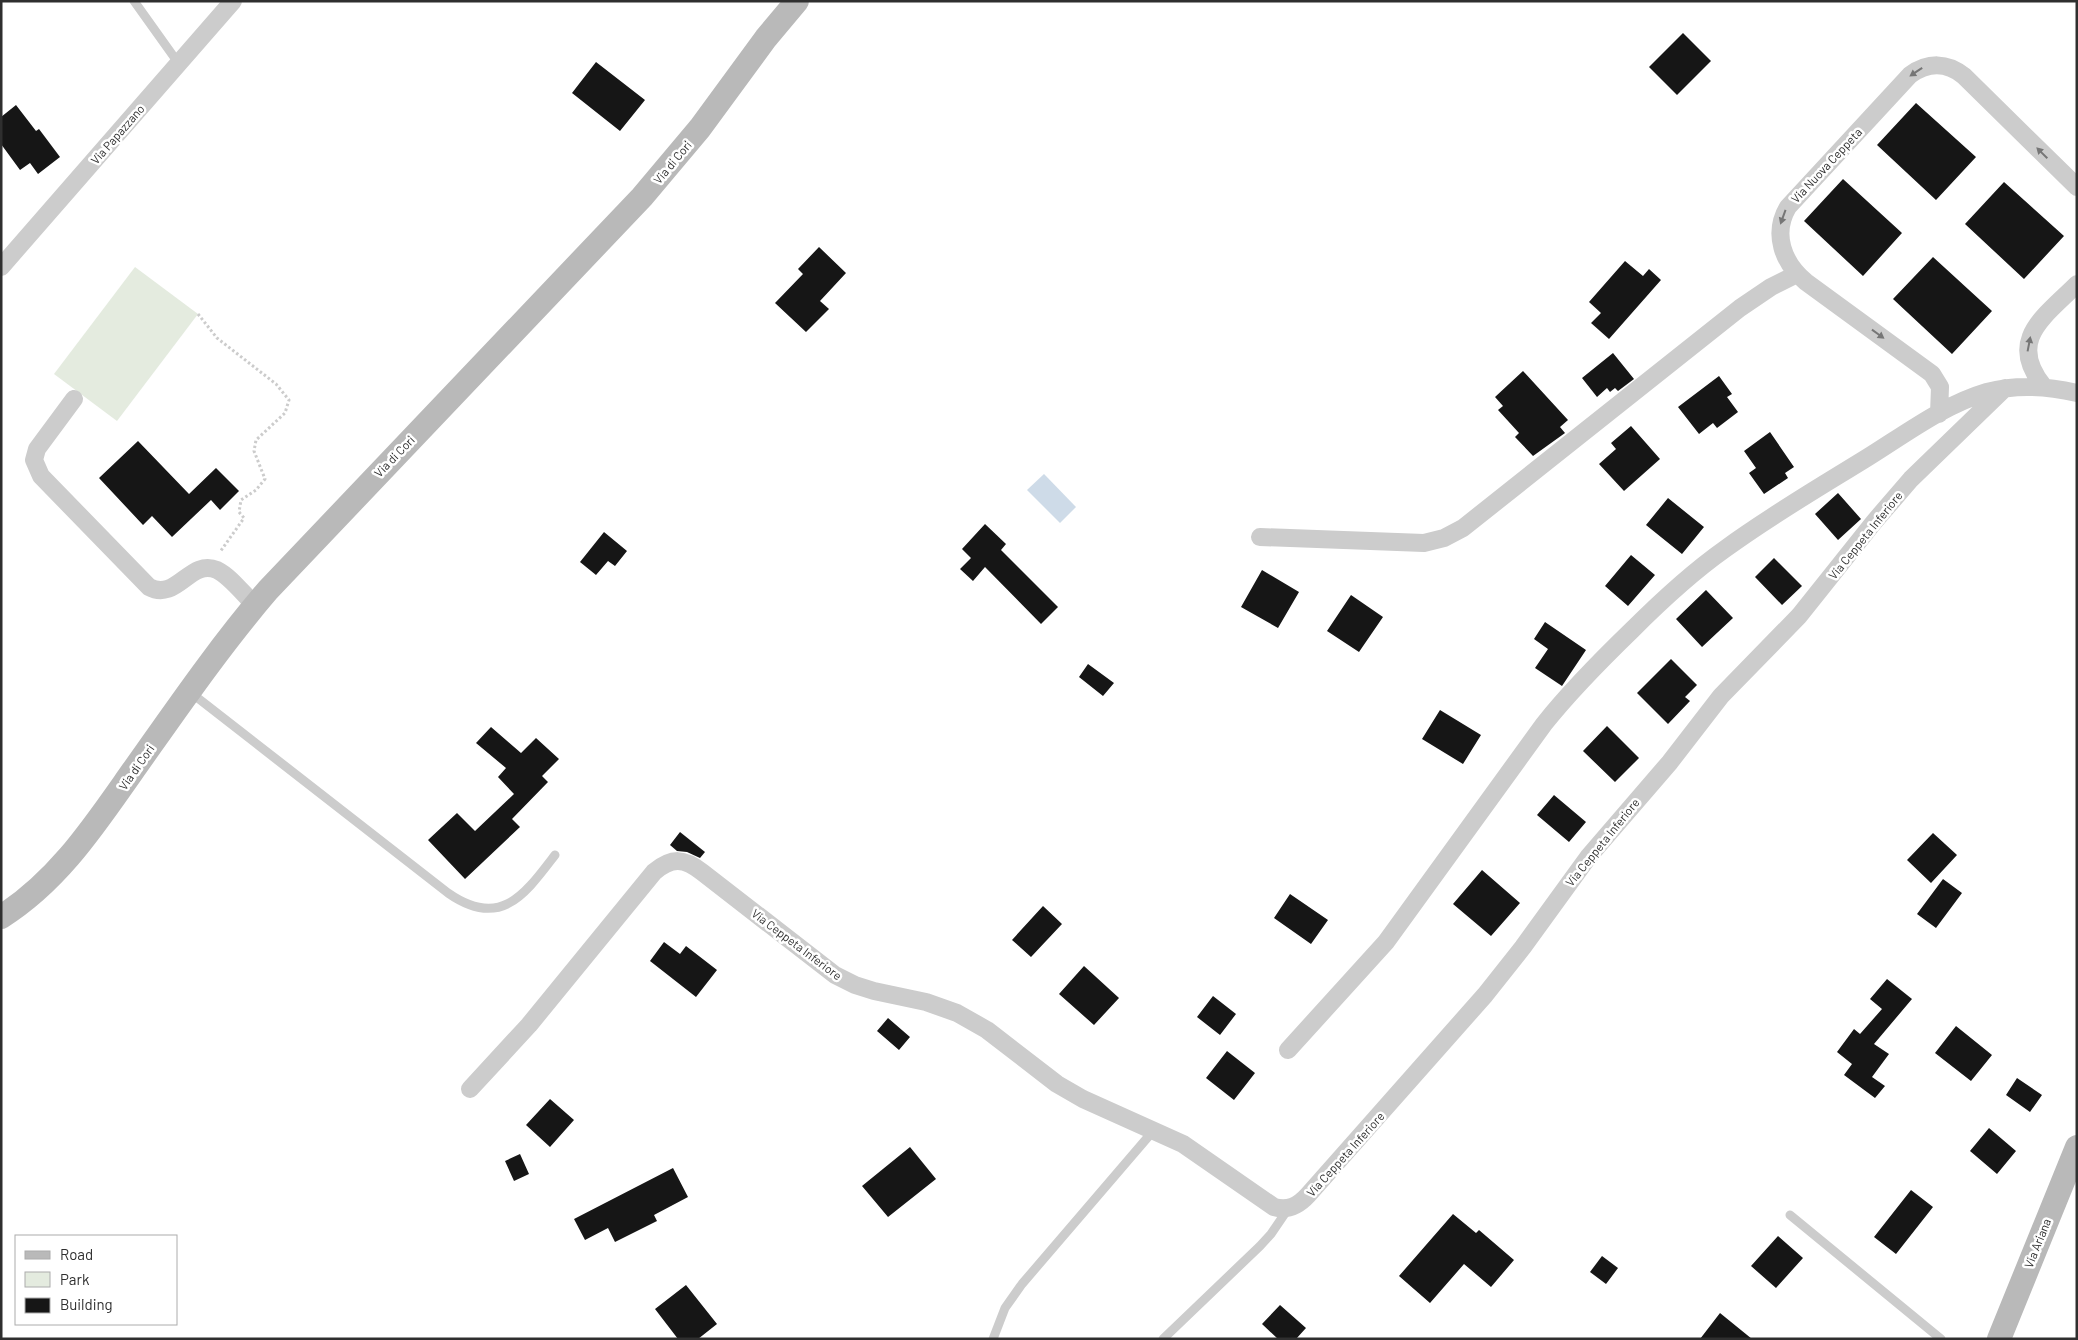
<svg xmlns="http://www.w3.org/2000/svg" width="2078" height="1340" font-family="Barlow,sans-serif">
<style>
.green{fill:#e4ebdf}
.water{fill:#cedbe8}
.building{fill:#161616}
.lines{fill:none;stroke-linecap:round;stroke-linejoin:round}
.path{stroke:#ccc;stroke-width:3;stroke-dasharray:2.5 2.5;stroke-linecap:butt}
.lane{stroke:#ccc;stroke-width:9}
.street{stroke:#ccc;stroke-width:18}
.secondary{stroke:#b9b9b9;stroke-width:24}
.oneway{fill:#767676}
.labels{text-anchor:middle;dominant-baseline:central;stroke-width:5;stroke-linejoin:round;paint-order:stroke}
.street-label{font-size:12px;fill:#2f2f2f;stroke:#fff}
</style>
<rect width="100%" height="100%" fill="#fff"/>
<path class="green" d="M 135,267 L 198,314 L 117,421 L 54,374 Z"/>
<path class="water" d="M 1044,474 L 1076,507 L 1060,523 L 1027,490 Z"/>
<path class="building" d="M 1683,33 L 1711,61 L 1677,95 L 1649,67 Z
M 596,62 L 645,100 L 620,131 L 572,93 Z
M 1916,103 L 1976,157 L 1936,200 L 1877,145 Z
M 16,105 L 36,131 L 39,129 L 60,157 L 38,174 L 30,163 L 20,170 L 1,144 L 1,117 Z
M 1843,179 L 1902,233 L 1863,276 L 1804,221 Z
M 2004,182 L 2064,236 L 2024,279 L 1965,224 Z
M 819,247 L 846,273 L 820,301 L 829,309 L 806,332 L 775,303 L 803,274 L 798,269 Z
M 1933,257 L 1992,311 L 1952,354 L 1893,299 Z
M 1625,261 L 1643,276 L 1649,269 L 1661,280 L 1609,339 L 1591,323 L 1601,313 L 1589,302 Z
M 1613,353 L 1634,379 L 1618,391 L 1615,388 L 1610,392 L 1607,388 L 1597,397 L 1582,378 Z
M 1523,371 L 1568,420 L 1560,427 L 1565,433 L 1533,456 L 1515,437 L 1519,433 L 1498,410 L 1503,406 L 1495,397 Z
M 1719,376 L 1732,394 L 1727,397 L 1738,412 L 1717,428 L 1713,423 L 1699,434 L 1678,407 Z
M 1631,426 L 1660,459 L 1624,491 L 1599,464 L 1616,449 L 1611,443 Z
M 1770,432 L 1794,467 L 1785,473 L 1788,478 L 1764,494 L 1749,473 L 1756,468 L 1744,451 Z
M 138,441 L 189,494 L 216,468 L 239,491 L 220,510 L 211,500 L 172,537 L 152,516 L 143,525 L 99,478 Z
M 1838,493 L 1861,519 L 1838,540 L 1815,514 Z
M 1668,498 L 1704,527 L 1682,554 L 1646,525 Z
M 985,524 L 1006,544 L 1001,550 L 1058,607 L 1041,624 L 985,567 L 973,581 L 960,569 L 971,558 L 962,549 Z
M 604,532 L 627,551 L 615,566 L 608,561 L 596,575 L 580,562 Z
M 1631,555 L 1655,575 L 1628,606 L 1605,586 Z
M 1774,558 L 1802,586 L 1782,605 L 1755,577 Z
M 1262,570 L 1299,592 L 1278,628 L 1241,607 Z
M 1706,590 L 1733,618 L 1702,647 L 1676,619 Z
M 1351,595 L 1383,617 L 1359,652 L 1327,631 Z
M 1545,622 L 1586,650 L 1562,686 L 1535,668 L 1548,649 L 1534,639 Z
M 1671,659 L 1697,685 L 1685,697 L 1690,701 L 1668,724 L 1637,693 Z
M 1088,664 L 1114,683 L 1103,696 L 1079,677 Z
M 1440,710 L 1481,735 L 1463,764 L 1422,739 Z
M 1607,726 L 1639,758 L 1615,782 L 1583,751 Z
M 491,727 L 521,753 L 536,738 L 559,759 L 542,776 L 548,782 L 512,819 L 520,827 L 465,879 L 428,840 L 457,813 L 475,831 L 514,794 L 498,777 L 506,768 L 476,743 Z
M 1554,795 L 1586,822 L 1569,842 L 1537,815 Z
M 680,832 L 705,852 L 700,858 L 687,852 L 677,851 L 670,845 Z
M 1933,833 L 1957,855 L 1931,883 L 1907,860 Z
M 1482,870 L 1520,903 L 1491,936 L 1453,904 Z
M 1943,879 L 1962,893 L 1936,928 L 1917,914 Z
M 1290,894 L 1328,920 L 1311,944 L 1274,918 Z
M 1043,906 L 1062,924 L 1031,957 L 1012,940 Z
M 664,942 L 680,954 L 686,946 L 717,970 L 696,997 L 650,961 Z
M 1084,966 L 1119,998 L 1094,1025 L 1059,994 Z
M 1887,979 L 1912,999 L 1874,1044 L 1889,1054 L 1872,1077 L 1885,1086 L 1875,1098 L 1844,1075 L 1852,1064 L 1837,1052 L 1854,1029 L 1860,1034 L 1882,1009 L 1870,999 Z
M 1213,996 L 1236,1014 L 1220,1035 L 1197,1017 Z
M 888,1018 L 910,1037 L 899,1050 L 877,1031 Z
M 1956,1026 L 1992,1055 L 1971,1081 L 1935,1053 Z
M 1227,1051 L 1255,1073 L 1234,1100 L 1206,1078 Z
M 2017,1078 L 2042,1095 L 2030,1112 L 2006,1095 Z
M 550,1099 L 574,1120 L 550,1147 L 526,1125 Z
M 1989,1128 L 2016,1151 L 1997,1174 L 1970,1151 Z
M 910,1147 L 936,1179 L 888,1217 L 862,1186 Z
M 520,1154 L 529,1174 L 514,1181 L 505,1161 Z
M 673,1168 L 688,1197 L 654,1215 L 657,1221 L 615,1242 L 608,1228 L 585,1240 L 574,1219 Z
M 1911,1190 L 1933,1207 L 1896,1254 L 1874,1237 Z
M 1453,1214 L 1476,1233 L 1479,1230 L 1514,1260 L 1491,1287 L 1464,1264 L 1430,1303 L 1399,1276 Z
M 1778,1236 L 1803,1258 L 1776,1288 L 1751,1266 Z
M 1602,1256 L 1618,1268 L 1606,1284 L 1590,1272 Z
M 686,1285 L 717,1324 L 698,1339 L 678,1339 L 655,1309 Z
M 1280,1305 L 1306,1328 L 1296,1339 L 1278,1339 L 1262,1324 Z
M 1720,1313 L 1752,1339 L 1700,1339 Z"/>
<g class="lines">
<path class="path" d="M 198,314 L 217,338 L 276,384 L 289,400 L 285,413 L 256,440 L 254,451 L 265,479 L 256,490 L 241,500 L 239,512 L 244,518 L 220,552"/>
<path class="lane" d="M 134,1 L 179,64
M 190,692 L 448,893 C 501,930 525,894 555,855
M 1790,1215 L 1941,1339
M 993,1339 L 1005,1308 L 1022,1284 L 1154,1130
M 1163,1339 L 1260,1246 L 1271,1234 L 1288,1209"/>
<path class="street" d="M 1,267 L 233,1
M 2044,387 C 2006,340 2044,317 2077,284
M 74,399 L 37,449 L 34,460 L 41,476 L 149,587 C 177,602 190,558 217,570 C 231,577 243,594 255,605
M 1939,414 L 1940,387 L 1932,374 L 1806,282 C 1783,263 1772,234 1788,207 L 1910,75 C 1928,62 1947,62 1964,76 L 2077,187
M 1260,537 L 1424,543 L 1444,538 L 1463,528 L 1740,308 L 1771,287 L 1797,274
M 1288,1050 L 1386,942 L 1544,724 C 1571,690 1601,660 1632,630 C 1661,601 1691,573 1725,549 C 1770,516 1818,488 1865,459 C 1904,435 1943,405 1987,392 C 2017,384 2047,386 2077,393
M 470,1089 L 529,1025 L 654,872 C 672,857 684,858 702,872 L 835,975 L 855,985 L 874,991 L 926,1002 L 957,1013 L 987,1030 L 1057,1084 L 1083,1099 L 1183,1144 L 1274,1207 C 1288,1211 1298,1206 1308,1195 L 1485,995 L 1523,947 L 1589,856 L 1670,762 L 1721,696 L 1799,616 L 1874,522 L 1911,479 L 2005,388"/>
<path class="secondary" d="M 1,917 C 58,881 94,826 132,772 C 176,710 219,647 268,590 L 642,197 L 700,128 L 766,38 L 797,1
M 1999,1339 L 2077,1147"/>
</g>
<defs><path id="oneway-solid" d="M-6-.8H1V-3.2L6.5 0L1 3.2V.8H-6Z" transform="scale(1.25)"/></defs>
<g class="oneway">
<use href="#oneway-solid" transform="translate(1916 72) rotate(146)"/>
<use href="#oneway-solid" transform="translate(2042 153) rotate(-135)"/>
<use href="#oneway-solid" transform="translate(1783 217) rotate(110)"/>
<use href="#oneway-solid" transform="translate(1878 334) rotate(36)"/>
<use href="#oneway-solid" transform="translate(2029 344) rotate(-79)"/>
</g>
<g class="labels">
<g class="street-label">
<text transform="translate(117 134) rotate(-49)">Via Papazzano</text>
<text transform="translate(672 162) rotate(-50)">Via di Cori</text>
<text transform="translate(1826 165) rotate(-47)">Via Nuova Ceppeta</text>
<text transform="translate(394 456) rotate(-46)">Via di Cori</text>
<text transform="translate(1865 535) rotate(-51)">Via Ceppeta Inferiore</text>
<text transform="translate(136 767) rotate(-55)">Via di Cori</text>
<text transform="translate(1602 842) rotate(-51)">Via Ceppeta Inferiore</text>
<text transform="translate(797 944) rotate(37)">Via Ceppeta Inferiore</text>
<text transform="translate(1345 1154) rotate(-48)">Via Ceppeta Inferiore</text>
<text transform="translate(2037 1243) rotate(-68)">Via Ariana</text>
</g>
</g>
<rect width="2078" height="1340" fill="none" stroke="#2f2f2f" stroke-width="5"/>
<rect x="15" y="1235" width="162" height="90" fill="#ffffff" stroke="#acacac"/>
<rect x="25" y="1251" width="25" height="8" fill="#b9b9b9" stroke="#acacac"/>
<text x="60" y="1260" font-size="15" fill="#2f2f2f">Road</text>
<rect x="25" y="1272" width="25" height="15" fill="#e4ebdf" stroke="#acacac"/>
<text x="60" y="1285" font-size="15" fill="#2f2f2f">Park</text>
<rect x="25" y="1298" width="25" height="15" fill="#161616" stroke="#acacac"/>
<text x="60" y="1310" font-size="15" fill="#2f2f2f">Building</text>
</svg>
